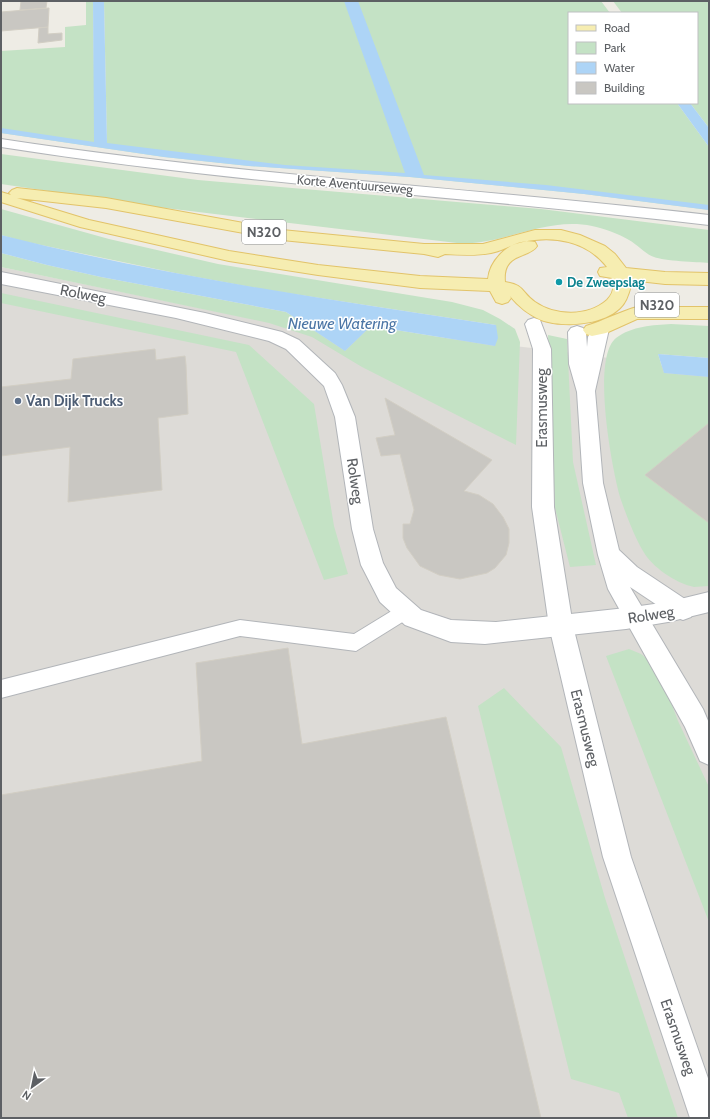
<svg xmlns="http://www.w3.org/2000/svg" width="710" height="1119" font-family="Cabin,sans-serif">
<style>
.industrial{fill:#dddbd7}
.green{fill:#c4e2c5}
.water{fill:#add4f6}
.building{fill:#c9c7c2;stroke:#d2cec4}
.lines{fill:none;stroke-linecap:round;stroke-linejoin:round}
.service-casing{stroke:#b2b5b9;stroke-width:2}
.minor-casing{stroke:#b2b5b9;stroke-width:2}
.tertiary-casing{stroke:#b2b5b9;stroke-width:2}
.primary-casing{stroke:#e2c369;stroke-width:2}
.service{fill:#fff;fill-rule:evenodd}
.minor{fill:#fff;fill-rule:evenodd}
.tertiary{fill:#fff;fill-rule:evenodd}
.primary{fill:#f6edb1;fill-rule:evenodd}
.culture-dot{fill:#0f9aa8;stroke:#fff;stroke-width:1.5}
.service-dot{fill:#5c6f8a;stroke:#fff;stroke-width:1.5}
.labels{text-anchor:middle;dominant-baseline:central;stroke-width:3;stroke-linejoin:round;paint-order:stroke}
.far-street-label{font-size:13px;fill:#5d6064;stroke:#fff}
.far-culture-label{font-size:13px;font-weight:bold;fill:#0d838f;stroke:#fff;text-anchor:start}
.shield{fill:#fff;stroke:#8e9092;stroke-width:1}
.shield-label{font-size:14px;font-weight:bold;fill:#5d6064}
.street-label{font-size:15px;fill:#5d6064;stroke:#fff}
.service-label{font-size:15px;font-weight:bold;fill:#4e5e75;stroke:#fff;text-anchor:start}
.water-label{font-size:16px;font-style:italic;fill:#4c76a6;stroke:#fff}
</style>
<rect width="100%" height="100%" fill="#eeece5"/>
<path class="industrial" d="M 1,267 L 224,313 L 558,351 L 709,372 L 709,1118 L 1,1118 Z"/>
<path class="green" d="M 86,1 L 93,1 L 95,142 L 107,143 L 104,1 L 601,1 L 610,13 L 569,13 L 569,103 L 677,103 L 709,147 L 709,210 L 584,194 L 410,177 L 249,166 L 164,157 L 1,133 L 1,51 L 65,47 L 65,27 L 86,25 Z
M 613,1 L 709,1 L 709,128 L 690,103 L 697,103 L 697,13 L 622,13 Z
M 1,154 L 198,180 L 541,209 L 709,230 L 709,263 C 697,262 664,261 654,257 C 645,254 638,245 629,240 C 619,234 603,228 592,226 C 545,216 503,246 457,243 L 157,207 L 1,184 Z
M 1,209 L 109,239 L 218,264 L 452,302 L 483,310 L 500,319 L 515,329 L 520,342 L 516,445 L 362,367 L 312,337 L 269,323 L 1,267 L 1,253 L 47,265 L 101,277 L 286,312 L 345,351 L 371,326 L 495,346 L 496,325 L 261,289 L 180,274 L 22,241 L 1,235 Z
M 1,293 L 249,345 L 314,404 L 334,526 L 348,574 L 324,580 L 236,352 L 1,303 Z
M 671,324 L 709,326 L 709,358 L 658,354 L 664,373 L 709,377 L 709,586 C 704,586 698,587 694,587 C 675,583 652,567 643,551 C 635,538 625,512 620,497 C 612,469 591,358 616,338 C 632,326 653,325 671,324 Z
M 548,335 L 567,339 L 573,462 L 596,565 L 570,567 L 555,508 Z
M 629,649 L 641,654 L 655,665 L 663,681 L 678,721 L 709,787 L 709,922 L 606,656 Z
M 504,688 L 561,747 L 605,898 L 678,1118 L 628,1118 L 619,1093 L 571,1079 L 478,706 Z"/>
<path class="water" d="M 93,1 L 104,1 L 107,143 L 285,165 L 405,173 L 344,1 L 358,1 L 424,175 L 546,185 L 709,205 L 709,210 L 584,194 L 410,177 L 249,166 L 164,157 L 1,133 L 1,128 L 94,142 Z
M 677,103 L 690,103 L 709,128 L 709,147 Z
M 1,235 C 164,276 331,300 496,325 L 498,338 L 495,346 L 371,326 L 345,351 L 286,312 L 101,277 L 47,265 L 1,253 Z
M 658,354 L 709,358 L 709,377 L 664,373 Z"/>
<path class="building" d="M 21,1 L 47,1 L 46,8 L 20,10 Z
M 49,8 L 48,27 L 1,31 L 1,12 Z
M 48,27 L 48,34 L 62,33 L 62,40 L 38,43 L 39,28 Z
M 155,349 L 156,360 L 185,356 L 186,365 L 188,414 L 158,418 L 162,490 L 68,502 L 70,447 L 1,456 L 1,387 L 71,379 L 73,359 Z
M 385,398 L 492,460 L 464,491 L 479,495 L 493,504 L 503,517 L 509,529 L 509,543 L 506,555 L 495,568 L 487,573 L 460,579 L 439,575 L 420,566 L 407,548 L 403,538 L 403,524 L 410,524 L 414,510 L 400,454 L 381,456 L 376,438 L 395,435 Z
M 709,423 L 709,523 L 645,475 Z
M 288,648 L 302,744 L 446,717 L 541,1118 L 1,1118 L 1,795 L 202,761 L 196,663 Z"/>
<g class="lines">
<defs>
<path id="service" d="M 403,604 L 409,606 L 412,612 L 409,618 L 356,651 L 240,636 L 1,698 L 1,680 L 240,620 L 354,634 Z"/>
<path id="minor" d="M 1,139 C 236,175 473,188 709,215 L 709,225 C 473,197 236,184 1,147 Z
M 1,272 L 205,313 L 282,332 L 299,340 L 335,373 L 342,385 L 355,417 L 373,529 L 383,563 L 396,588 L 421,610 L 451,620 L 496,622 L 626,608 L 668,602 L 709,592 L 709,612 L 668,622 L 626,629 L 485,644 L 451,642 L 405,625 L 380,602 L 361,565 L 352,529 L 335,417 L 324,386 L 286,349 L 269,341 L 176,318 L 1,284 Z"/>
<path id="tertiary" d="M 534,318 L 540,320 L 551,349 L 554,507 L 573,626 L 631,857 L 709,1081 L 709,1118 L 690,1118 L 603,857 L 549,626 L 532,507 L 533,349 L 525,324 L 528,320 Z
M 600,323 L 606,325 L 609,329 L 595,391 L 603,483 L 619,550 L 637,567 L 691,603 L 694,610 L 691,617 L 683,620 L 675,617 L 630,587 L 703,709 L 709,723 L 709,765 L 700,761 L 685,727 L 608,589 L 598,555 L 583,483 L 577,392 L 569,364 L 568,332 L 571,328 L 577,326 L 583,328 L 586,332 L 587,347 L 588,337 L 594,325 Z"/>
<path id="primary" d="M 17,188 L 106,198 L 282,230 L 424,244 L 483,244 L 535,230 L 561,230 L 580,235 L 605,246 L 615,254 L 626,268 L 665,272 L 709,273 L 709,285 L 665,284 L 630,280 C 632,286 630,289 628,295 C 619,325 566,329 541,320 C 528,314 519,307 510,296 L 511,298 L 508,302 L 502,304 L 496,302 L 490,291 L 420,288 L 318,275 L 229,261 L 80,227 L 1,202 L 1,192 L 11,195 L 9,193 L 12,190 ZM 17,198 L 106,208 L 282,240 L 424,254 L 438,257 L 445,254 C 460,255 476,256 491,253 C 502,251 512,244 523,242 C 553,235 587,241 607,267 L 600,268 L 598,272 L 600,276 L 612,278 C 615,286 613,294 607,300 C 588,317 555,316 535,302 C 521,292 525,285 505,282 C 502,252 529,259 537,246 L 535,242 C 512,237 490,259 488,279 L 420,276 L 318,265 L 229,251 L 89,220 Z
M 637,307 L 709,307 L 709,319 L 637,319 L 606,333 L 592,336 L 586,334 L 583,330 L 586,326 C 603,321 619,312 637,307 Z"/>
</defs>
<use href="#service" class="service-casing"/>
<use href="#minor" class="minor-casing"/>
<use href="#tertiary" class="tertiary-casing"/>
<use href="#primary" class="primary-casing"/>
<use href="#service" class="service"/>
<use href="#minor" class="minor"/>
<use href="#tertiary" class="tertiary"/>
<use href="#primary" class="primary"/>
</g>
<circle class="culture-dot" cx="559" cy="282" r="4"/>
<circle class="service-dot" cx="18" cy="401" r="4"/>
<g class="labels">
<g class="far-street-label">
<text transform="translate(355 184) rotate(5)">Korte Aventuurseweg</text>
</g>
<g class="far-culture-label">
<text x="567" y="282">De Zweepslag</text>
</g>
<g class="shield">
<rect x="242" y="220" width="44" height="24" rx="3"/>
<rect x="635" y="293" width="44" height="24" rx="3"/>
</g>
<g class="shield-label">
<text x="264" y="232">N320</text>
<text x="657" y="305">N320</text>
</g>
<g class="street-label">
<text transform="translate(83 294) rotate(11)">Rolweg</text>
<text transform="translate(542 408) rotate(-90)">Erasmusweg</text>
<text transform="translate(355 481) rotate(82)">Rolweg</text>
<text transform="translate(651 615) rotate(-9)">Rolweg</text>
<text transform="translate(585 728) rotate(76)">Erasmusweg</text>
<text transform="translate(678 1037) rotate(71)">Erasmusweg</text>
</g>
<g class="service-label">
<text x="26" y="401">Van Dijk Trucks</text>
</g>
<g class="water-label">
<text x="342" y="323">Nieuwe Watering</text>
</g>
</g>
<rect width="710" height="1119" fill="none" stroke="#5d6064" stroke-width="4"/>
<rect x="568" y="12" width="130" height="92" fill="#ffffff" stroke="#bebfc1"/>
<rect x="576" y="25" width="20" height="6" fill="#f6edb1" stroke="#bebfc1"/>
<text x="604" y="32" font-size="12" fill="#5d6064">Road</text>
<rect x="576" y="42" width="20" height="12" fill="#c4e2c5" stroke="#bebfc1"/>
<text x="604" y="52" font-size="12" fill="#5d6064">Park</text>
<rect x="576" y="62" width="20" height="12" fill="#add4f6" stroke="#bebfc1"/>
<text x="604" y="72" font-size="12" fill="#5d6064">Water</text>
<rect x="576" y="82" width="20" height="12" fill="#c9c7c2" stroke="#bebfc1"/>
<text x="604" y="92" font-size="12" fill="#5d6064">Building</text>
<g transform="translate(32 1087) rotate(213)" stroke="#ffffff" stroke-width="3" paint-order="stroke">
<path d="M0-3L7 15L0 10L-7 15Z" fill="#5d6064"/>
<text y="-6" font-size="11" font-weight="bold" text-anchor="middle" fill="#5d6064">N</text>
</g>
</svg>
